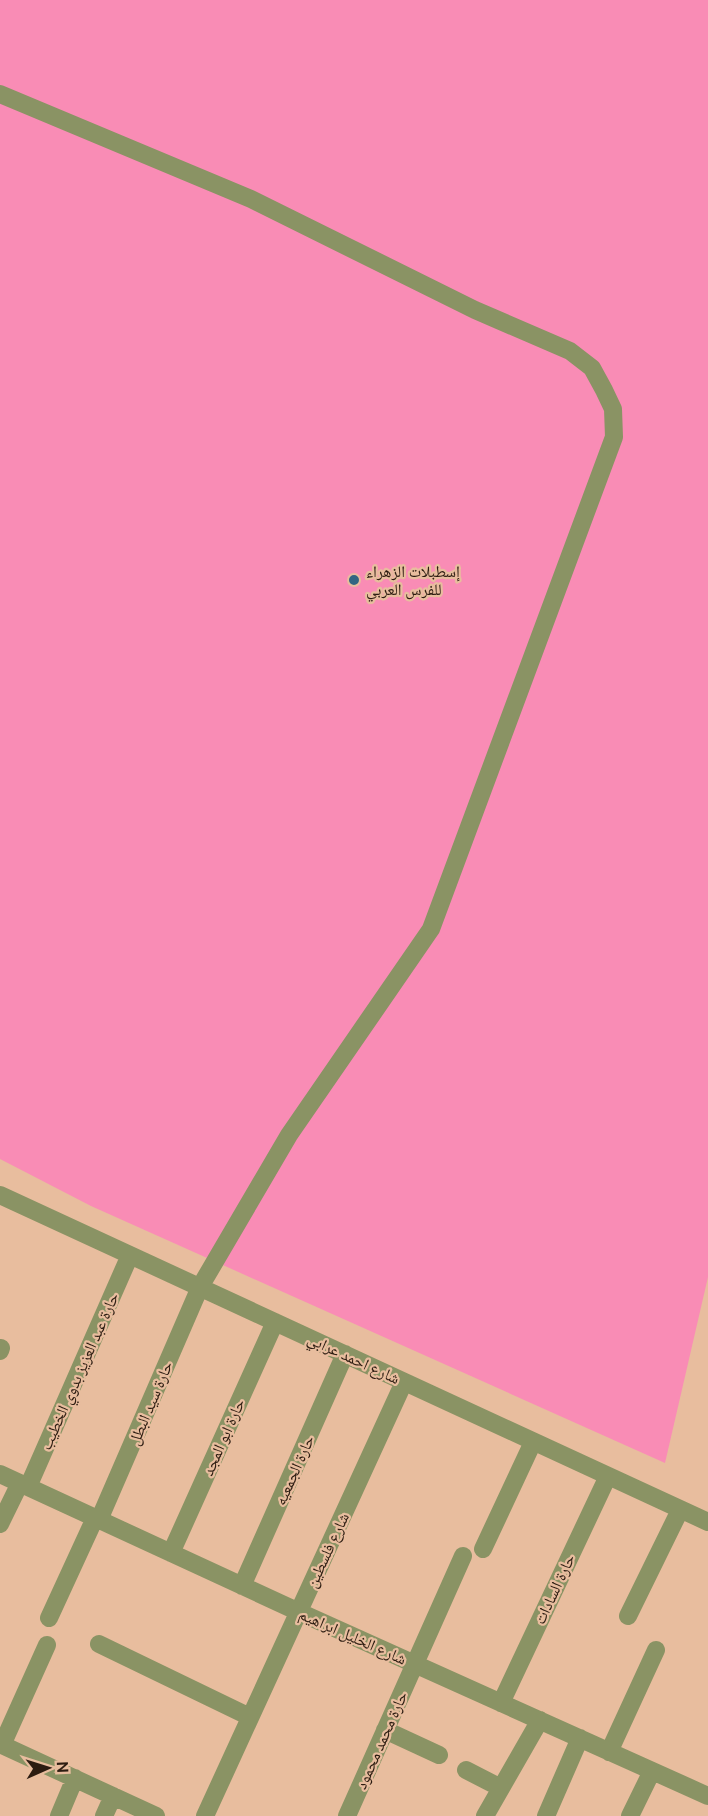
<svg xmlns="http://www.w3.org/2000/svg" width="708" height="1816" font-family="Ubuntu,'Noto Naskh Arabic',sans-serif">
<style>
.green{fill:#f98cb5}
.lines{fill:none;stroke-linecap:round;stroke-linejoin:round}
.minor{stroke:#8a9364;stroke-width:18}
.poi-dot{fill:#336582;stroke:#e8bd9e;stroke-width:2}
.labels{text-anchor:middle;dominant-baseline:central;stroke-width:4.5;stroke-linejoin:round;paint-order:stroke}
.poi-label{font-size:16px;fill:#2c1c11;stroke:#e8bd9e;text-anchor:start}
.street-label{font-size:16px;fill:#2c1c11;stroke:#e8bd9e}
</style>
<rect width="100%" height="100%" fill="#e8bd9e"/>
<path class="green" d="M 0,0 L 708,0 L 708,1277 L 665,1463 L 91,1206 L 0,1159 Z"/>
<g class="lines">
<path class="minor" d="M 0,94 L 251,199 L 475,310 L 570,351 L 592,368 L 604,390 L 613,409 L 614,437 L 431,929 L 289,1135 L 200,1287 L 99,1520
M 0,1195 L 708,1522
M 0,1351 L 1,1348
M 0,1474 L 299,1612 L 708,1796
M 28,1487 L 130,1255
M 0,1524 L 20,1483
M 483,1549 L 533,1442
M 171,1553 L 275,1322
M 242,1586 L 345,1354
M 628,1616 L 680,1510
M 49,1618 L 95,1518
M 99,1644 L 250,1717
M 501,1703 L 608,1476
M 385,1730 L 439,1755
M 0,1744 L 156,1816
M 2,1745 L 47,1645
M 609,1752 L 656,1650
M 466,1770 L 501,1788
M 59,1816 L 75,1778
M 104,1816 L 113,1796
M 205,1816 L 404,1382
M 347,1816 L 463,1556
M 485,1816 L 540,1720
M 546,1816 L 580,1738
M 630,1816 L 652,1771"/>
</g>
<circle class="poi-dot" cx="354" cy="580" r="6"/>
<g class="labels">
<g class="poi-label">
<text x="366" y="571">إسطبلات الزهراء<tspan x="366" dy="18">للفرس العربي</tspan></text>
</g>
<g class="street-label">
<text transform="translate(354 1358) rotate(25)">شارع احمد عرابي</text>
<text transform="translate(79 1371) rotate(-66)">حارة عبد العزيز بدوي الخطيب</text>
<text transform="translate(150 1403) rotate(-67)">حارة سيد البطل</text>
<text transform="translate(223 1437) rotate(-66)">حارة ابو المجد</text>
<text transform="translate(294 1470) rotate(-66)">حارة الجمعيه</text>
<text transform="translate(327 1550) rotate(-65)">شارع فلسطين</text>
<text transform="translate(554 1589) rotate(-65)">حارة السادات</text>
<text transform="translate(353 1636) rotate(24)">شارع الخليل ابراهيم</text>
<text transform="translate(381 1740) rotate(-66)">حارة محمد محمود</text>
</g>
</g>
<g transform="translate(48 1768) rotate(87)" stroke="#e8bd9e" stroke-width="4.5" paint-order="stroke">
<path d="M0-4.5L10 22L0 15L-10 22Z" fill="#2c1c11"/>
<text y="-9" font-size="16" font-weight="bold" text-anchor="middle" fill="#2c1c11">N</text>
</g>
</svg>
